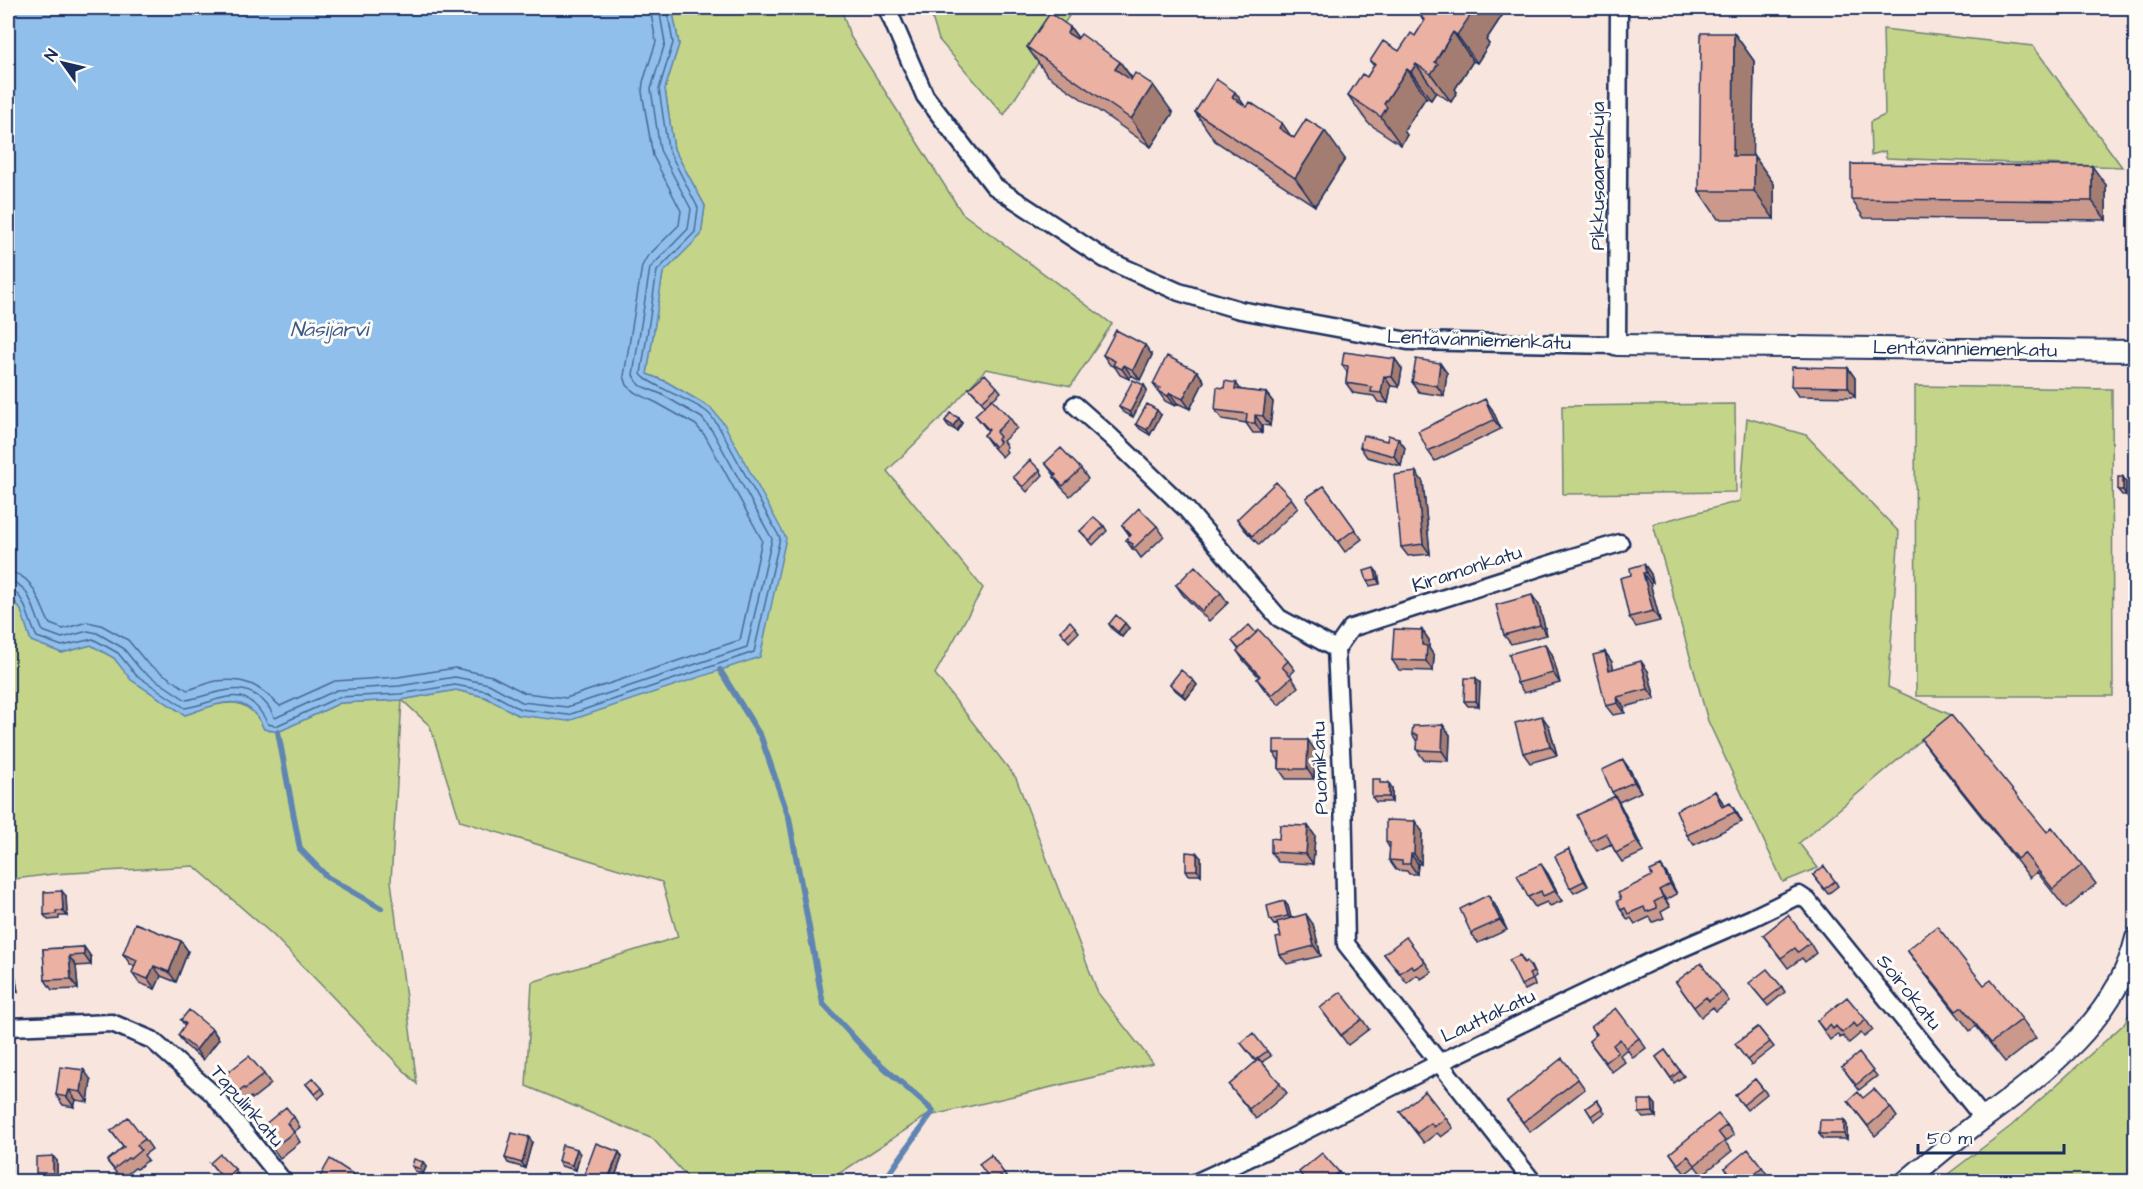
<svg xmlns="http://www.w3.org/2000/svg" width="2143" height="1189" font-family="'Architects Daughter',sans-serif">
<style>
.green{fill:#c4d589;stroke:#708274;stroke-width:1.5}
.water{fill:#90bfeb;stroke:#6185b3;stroke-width:1.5}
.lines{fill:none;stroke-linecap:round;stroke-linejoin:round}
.shore{stroke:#4a6996;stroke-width:1.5}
.stream{stroke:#6185b3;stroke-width:6}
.minor-casing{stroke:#1b2f5e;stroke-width:21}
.tertiary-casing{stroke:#1b2f5e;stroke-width:24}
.minor{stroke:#fdfcf7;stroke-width:16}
.tertiary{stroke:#fdfcf7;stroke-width:20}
.wall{fill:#ca998c;stroke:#1b2f5e;stroke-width:1.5}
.shaded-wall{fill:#a47d72;stroke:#1b2f5e;stroke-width:1.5}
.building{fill:#ebb2a3;stroke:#1b2f5e;stroke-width:1.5}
.labels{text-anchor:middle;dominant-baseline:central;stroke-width:6;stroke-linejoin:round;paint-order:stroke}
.street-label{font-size:20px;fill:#1b2f5e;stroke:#fdfcf7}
.water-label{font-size:21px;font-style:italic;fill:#3e5a88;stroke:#fdfcf7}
</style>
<rect width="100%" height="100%" fill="#f8e6de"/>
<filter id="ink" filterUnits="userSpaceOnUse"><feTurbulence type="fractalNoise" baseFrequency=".0167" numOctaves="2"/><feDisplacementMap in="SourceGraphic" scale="12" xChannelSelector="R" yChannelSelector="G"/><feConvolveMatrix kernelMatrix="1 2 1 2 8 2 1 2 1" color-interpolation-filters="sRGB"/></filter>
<g filter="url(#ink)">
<path class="green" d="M 672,8 L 841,8 L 850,36 L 962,213 L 1112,324 L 1071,386 L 986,369 L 946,413 L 887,471 L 983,588 L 935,674 L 1016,778 L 1098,993 L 1153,1063 L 925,1117 L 828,1181 L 691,1181 L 653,1139 L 526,1086 L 532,982 L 678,937 L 662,882 L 460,821 L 430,726 L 402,700 L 391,881 L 417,1084 L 273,935 L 194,866 L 53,874 L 8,880 L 8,592 L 21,610 L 31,641 L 62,653 L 91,645 L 114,658 L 132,680 L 185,715 C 218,704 246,689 264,729 L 278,732 L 340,703 L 401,700 L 456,690 L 485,697 L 518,715 L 720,670 L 759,657 L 711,408 L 667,382 L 647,374 L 663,272 L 701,235 L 705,206 L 674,149 L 665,89 L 679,44 Z
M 929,8 L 1060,8 L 1069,16 L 1004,115 L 939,40 Z
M 1883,29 L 2033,46 L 2122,167 L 1886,158 L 1885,151 L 1871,155 L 1870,122 L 1885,115 Z
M 1915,386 L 2112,389 L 2113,696 L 1916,696 Z
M 1735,404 L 1736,492 L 1563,494 L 1562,406 Z
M 1747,418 L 1806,435 L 1899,532 L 1888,687 L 1951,715 L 1799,843 L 1818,868 L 1783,882 L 1708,721 L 1653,524 L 1740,501 Z
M 2135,1001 L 2135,1181 L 1939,1181 L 2011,1126 L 2125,1023 Z"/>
<path class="water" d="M 8,8 L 672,8 L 679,44 L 665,89 L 674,149 L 705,206 L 701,235 L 663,273 L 647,374 L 667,382 L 711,408 L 724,424 L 786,538 L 760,657 L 568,721 L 518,715 L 485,697 L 456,690 L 401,700 L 340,703 L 278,732 L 264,729 C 246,688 218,704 185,715 L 131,680 L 114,658 L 91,645 L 62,653 L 31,641 L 21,610 L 8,592 Z"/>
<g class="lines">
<path class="shore" d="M 8,572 C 35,574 39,605 50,624 L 63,629 L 87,622 L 101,625 L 128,640 L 147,663 L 187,690 C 197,688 206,683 216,681 C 247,677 259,686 280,706 L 335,681 L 398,677 L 455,668 L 492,676 L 525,693 L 566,698 L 740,640 L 762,540 L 706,437 L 696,425 L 657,403 L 634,392 L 627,385 L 624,376 L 642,266 L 647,257 L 679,225 L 681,211 L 653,156 L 642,92 L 643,82 L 656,42 L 650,8
M 8,581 C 31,583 34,615 43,631 L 62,638 L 88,631 L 97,633 L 123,648 L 141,670 L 186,700 C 215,695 244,676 268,706 C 271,710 272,714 275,718 L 337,690 L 399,686 L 455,677 L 489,684 L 522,702 L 567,707 L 747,647 L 772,539 L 713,432 L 702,418 L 661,394 L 639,385 L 633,375 L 650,268 L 688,229 L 691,209 L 660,150 L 651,89 L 665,43 L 659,8
M 8,589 C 25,591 29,624 37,637 L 62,646 L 93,639 L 118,653 L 136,675 L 185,708 C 222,702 245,678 268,724 L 276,726 L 339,697 L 400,694 L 455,685 L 487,691 L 520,709 L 568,715 L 754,652 L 780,538 L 719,427 C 716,423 712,416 707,412 C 695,402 645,383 641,374 L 657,271 L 695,232 L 698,208 L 668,149 L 659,89 L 673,43 L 667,8"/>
<path class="stream" d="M 720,670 L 761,737 L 789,818 L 823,1004 L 870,1055 L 933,1111 L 889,1174 L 873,1182
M 278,732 L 300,849 L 327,877 L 381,908"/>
<defs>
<path id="minor" d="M 887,8 L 925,96 L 994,186 L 1105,259 L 1179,292 L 1240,310 L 1408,341 L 1617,345 L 1619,8
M 1075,405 L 1110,436 L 1187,510 L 1279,618 L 1336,649 L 1343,791 L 1346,944 L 1533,1182
M 1336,649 L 1351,628 L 1566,559 L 1620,543
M 8,1027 L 112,1023 L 152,1040 L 212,1093 L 284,1182
M 1197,1182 L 1273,1147 L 1439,1063 L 1650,962 L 1752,918 L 1799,895 L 1808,901 L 1984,1119"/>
<path id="tertiary" d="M 1617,345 L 2136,351
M 1905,1182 C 1931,1160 1957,1138 1984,1118 C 2046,1072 2117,1018 2136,938"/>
</defs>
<use href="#minor" class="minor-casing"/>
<use href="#tertiary" class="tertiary-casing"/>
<use href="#minor" class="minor"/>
<use href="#tertiary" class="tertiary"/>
</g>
<path class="wall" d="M 1427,8 L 1507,8 L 1486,40 L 1489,44 L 1477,63 L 1473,61 L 1455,89 L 1457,92 L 1451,102 L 1436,92 L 1431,100 L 1426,97 L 1404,131 L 1407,135 L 1401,145 L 1368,123 L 1348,95 L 1367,77 L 1374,66 L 1370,61 L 1399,51 L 1415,36 L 1424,22 L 1421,17 Z
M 1070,27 L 1078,38 L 1120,62 L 1132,78 L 1173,113 L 1151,147 L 1047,75 L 1027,47 Z
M 1734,33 L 1754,61 L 1752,156 L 1754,156 L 1774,184 L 1774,219 L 1718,219 L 1699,191 Z
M 1245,106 L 1294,138 L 1345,159 L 1315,206 L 1215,141 L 1195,112 Z
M 2106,185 L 2106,220 L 1864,218 L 1851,199 Z
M 1103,355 L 1152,355 L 1140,380 L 1131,375 L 1129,379 L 1120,375 L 1115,367 L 1110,365 Z
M 1395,359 L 1402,369 L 1399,387 L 1391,386 L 1388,403 L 1378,402 L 1374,396 L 1353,393 L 1346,383 L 1347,372 L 1342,365 Z
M 1848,368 L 1855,378 L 1855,397 L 1798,396 L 1791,386 Z
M 1197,371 L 1204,381 L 1190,409 L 1177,403 L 1175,406 L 1165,401 L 1153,384 Z
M 1447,373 L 1444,396 L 1419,392 L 1412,382 Z
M 1144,385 L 1147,390 L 1133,417 L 1123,412 L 1119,407 Z
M 997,387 L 1001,392 L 992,400 L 1010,418 L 1017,428 L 1003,441 L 1007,447 L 1005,449 L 1007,452 L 1002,457 L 991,445 L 984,435 L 988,431 L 975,415 L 985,406 L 969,388 Z
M 1241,390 L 1266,393 L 1273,402 L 1270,426 L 1262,425 L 1262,433 L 1253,433 L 1246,423 L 1222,419 L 1215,410 Z
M 1492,409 L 1501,429 L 1435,461 L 1428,451 Z
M 1161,415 L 1150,435 L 1140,429 L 1136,424 Z
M 959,418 L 962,423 L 957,431 L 948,426 L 945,421 Z
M 1398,438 L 1405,448 L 1401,466 L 1367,457 L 1360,447 Z
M 1045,463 L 1081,469 L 1088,479 L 1070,496 L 1061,487 L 1054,477 L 1055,476 Z
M 1040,470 L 1043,475 L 1027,492 L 1013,477 Z
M 2123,477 L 2126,482 L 2126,495 L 2122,495 L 2118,490 Z
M 1423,482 L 1430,554 L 1408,556 L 1401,547 Z
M 1324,486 L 1362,539 L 1345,552 L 1306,498 Z
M 1291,498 L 1298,508 L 1259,545 L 1244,529 L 1237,519 Z
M 1122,525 L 1157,526 L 1164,536 L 1141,558 L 1136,551 L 1133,550 L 1126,540 L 1130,536 Z
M 1104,526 L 1107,531 L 1093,545 L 1080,531 Z
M 1644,564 L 1651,574 L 1653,583 L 1650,583 L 1660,621 L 1636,627 L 1629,617 L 1631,575 Z
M 1378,573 L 1380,584 L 1370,586 L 1367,581 Z
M 1176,585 L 1221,593 L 1228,603 L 1209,621 L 1183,595 Z
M 1539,605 L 1547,635 L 1511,644 L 1504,635 Z
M 1109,624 L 1129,628 L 1122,637 L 1112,629 Z
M 1075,627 L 1079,632 L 1069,642 L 1060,631 Z
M 1422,630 L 1429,640 L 1429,648 L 1434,656 L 1433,671 L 1399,670 L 1392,660 Z
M 1256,633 L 1288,661 L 1295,670 L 1290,675 L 1298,687 L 1279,705 L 1264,689 L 1257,679 L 1259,677 L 1244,661 L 1237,651 L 1239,650 L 1232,641 Z
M 1605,652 L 1612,662 L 1613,669 L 1648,671 L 1655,699 L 1624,707 L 1625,713 L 1613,715 L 1606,706 Z
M 1552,654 L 1560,683 L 1524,693 L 1517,683 Z
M 1193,680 L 1197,685 L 1186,699 L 1174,689 L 1170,684 Z
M 1480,683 L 1479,706 L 1468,706 L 1464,701 Z
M 1443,725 L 1450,735 L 1449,761 L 1424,760 L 1417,750 L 1418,743 L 1412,734 Z
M 1549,726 L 1557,755 L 1530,763 L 1523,753 Z
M 1921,739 L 2047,832 L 2082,865 L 2096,884 L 2066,909 L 2037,872 L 2030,878 L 1935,758 Z
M 1315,750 L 1314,779 L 1286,779 L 1279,769 L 1279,761 L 1274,753 Z
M 1623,760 L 1630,770 L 1641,792 L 1619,802 L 1612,792 Z
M 1383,783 L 1392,788 L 1392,802 L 1376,802 L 1372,797 Z
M 1715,791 L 1724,806 L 1737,813 L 1742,822 L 1694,845 L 1687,835 Z
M 1615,796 L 1621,806 L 1644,852 L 1622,862 L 1616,853 L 1611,844 L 1597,851 L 1590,841 Z
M 1308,826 L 1315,836 L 1313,864 L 1278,862 L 1271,852 L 1279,839 Z
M 1422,831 L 1421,864 L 1418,864 L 1417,874 L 1409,874 L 1407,871 L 1396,870 L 1389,860 L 1390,849 L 1386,842 Z
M 1569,849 L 1572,854 L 1588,886 L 1574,893 L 1570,888 Z
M 1201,858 L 1201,875 L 1189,875 L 1186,870 Z
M 1661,866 L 1668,876 L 1677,894 L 1666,900 L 1670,907 L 1661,912 L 1664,918 L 1653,922 L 1650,917 L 1635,924 L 1631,918 L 1628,920 L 1621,910 L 1621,899 L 1652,876 Z
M 1548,874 L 1562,901 L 1550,906 L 1547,902 L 1535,907 L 1528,897 Z
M 1813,875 L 1835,881 L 1838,886 L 1828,894 Z
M 66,896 L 67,916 L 59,916 L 59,919 L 48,920 L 44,915 Z
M 1284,901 L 1288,906 L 1291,918 L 1313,924 L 1321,956 L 1287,964 L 1280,955 L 1281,937 L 1277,924 L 1274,925 L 1270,920 Z
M 1495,905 L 1507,930 L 1478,943 L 1471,933 Z
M 1763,935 L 1810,943 L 1816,953 L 1805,962 L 1802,958 L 1788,968 Z
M 181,941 L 188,951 L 176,982 L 161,976 L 155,989 L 139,983 L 132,973 L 135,966 L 130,964 L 123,954 Z
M 84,947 L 91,957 L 91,965 L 76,966 L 78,989 L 52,990 L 45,980 L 43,949 Z
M 1907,950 L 2022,1019 L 2036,1038 L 2005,1062 L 1976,1026 L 1970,1031 L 1921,969 Z
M 1384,954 L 1425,962 L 1432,972 L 1421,979 L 1417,975 L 1407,983 Z
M 1520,955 L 1525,963 L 1531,966 L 1536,977 L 1533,979 L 1535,985 L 1525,990 L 1521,985 Z
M 8,956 L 13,964 L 18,992 L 8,994 Z
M 1676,982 L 1722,991 L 1729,1001 L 1716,1011 L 1713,1007 L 1701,1017 Z
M 1782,987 L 1785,992 L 1768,1006 L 1753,988 Z
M 1320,1008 L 1362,1019 L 1369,1029 L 1348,1045 Z
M 181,1020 L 212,1029 L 219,1039 L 203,1060 L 185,1045 L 178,1035 L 185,1026 Z
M 1866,1020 L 1873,1030 L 1864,1037 L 1861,1033 L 1849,1043 L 1843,1036 L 1840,1038 L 1837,1034 L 1830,1040 L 1817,1021 Z
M 1591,1027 L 1639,1038 L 1646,1048 L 1633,1058 L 1627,1049 L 1620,1055 L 1625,1062 L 1612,1072 L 1589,1041 L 1596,1035 Z
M 1758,1027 L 1774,1047 L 1751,1065 L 1735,1044 Z
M 1241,1043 L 1267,1051 L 1271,1056 L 1262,1062 L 1287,1093 L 1256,1119 L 1229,1085 L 1256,1062 Z
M 1665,1050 L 1684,1076 L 1674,1083 L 1656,1057 Z
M 1842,1067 L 1873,1071 L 1877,1076 L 1859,1090 Z
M 264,1074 L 271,1084 L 252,1099 L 251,1097 L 239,1107 L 218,1080 Z
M 1578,1079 L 1585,1089 L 1530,1132 L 1507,1102 Z
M 1755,1079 L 1767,1094 L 1747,1110 L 1735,1095 Z
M 91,1080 L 88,1102 L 76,1100 L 74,1107 L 63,1105 L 56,1095 Z
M 8,1083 L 13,1094 L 8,1097 Z
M 306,1084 L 322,1088 L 325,1093 L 318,1099 Z
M 1863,1098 L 1890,1107 L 1897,1117 L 1875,1136 L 1848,1101 Z
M 1597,1100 L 1605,1113 L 1594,1121 L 1586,1108 Z
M 1652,1100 L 1656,1105 L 1656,1117 L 1643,1118 L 1639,1113 Z
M 1400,1112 L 1446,1118 L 1453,1128 L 1441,1137 L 1437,1133 L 1424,1143 Z
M 294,1117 L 300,1127 L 294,1132 L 300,1142 L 280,1158 L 258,1130 Z
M 1844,1120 L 1847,1125 L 1847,1139 L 1823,1139 L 1819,1134 Z
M 1727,1125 L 1734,1135 L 1725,1142 L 1732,1151 L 1702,1175 L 1695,1166 L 1685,1174 L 1670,1153 Z
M 111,1131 L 145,1139 L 152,1149 L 144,1155 L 148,1160 L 137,1169 L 135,1168 L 121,1179 L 107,1161 L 123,1147 Z
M 529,1137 L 532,1142 L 525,1168 L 508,1163 L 505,1158 Z
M 619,1152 L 622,1157 L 613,1182 L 598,1182 L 589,1178 L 585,1173 Z
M 580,1154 L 576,1170 L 561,1166 L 558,1161 Z
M 991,1155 L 1007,1178 L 1003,1182 L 992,1182 Z
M 57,1161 L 57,1178 L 40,1178 L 36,1173 Z
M 210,1163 L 235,1169 L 238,1174 L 230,1182 L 226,1182 Z
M 412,1166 L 426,1167 L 423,1174 L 415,1171 Z
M 1762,1167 L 1769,1177 L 1764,1182 L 1734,1182 L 1725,1168 Z
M 1339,1172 L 1345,1182 L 1306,1182 Z"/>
<path class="shaded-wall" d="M 1469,8 L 1507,8 L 1486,40 L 1489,44 L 1477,63 L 1457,35 L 1466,13 Z
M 1070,27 L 1090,55 L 1067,33 Z
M 1453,32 L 1473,61 L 1455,89 L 1457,92 L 1451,102 L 1431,74 L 1435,62 Z
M 1734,33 L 1754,61 L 1752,184 L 1733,156 Z
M 1120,62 L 1140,90 L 1115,69 Z
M 1416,64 L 1436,92 L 1431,100 L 1411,72 Z
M 1407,69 L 1426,97 L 1404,131 L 1407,135 L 1401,145 L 1381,117 L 1384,104 Z
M 1153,85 L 1173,113 L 1151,147 L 1131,119 Z
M 1235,92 L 1255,120 L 1232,97 Z
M 1282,123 L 1301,151 L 1279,128 Z
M 1325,131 L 1345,159 L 1315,206 L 1295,178 Z
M 1754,156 L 1774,184 L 1774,219 L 1754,191 Z
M 2092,166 L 2106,185 L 2106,220 L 2092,201 Z
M 1145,345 L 1152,355 L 1140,380 L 1133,370 Z
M 1395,359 L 1402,369 L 1399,387 L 1392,377 Z
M 1440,363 L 1447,373 L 1444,396 L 1437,386 Z
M 1124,365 L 1131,375 L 1129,379 L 1122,369 Z
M 1848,368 L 1855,378 L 1855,397 L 1848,387 Z
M 1197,371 L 1204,381 L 1190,409 L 1183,399 Z
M 1384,376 L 1391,386 L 1388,403 L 1381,393 Z
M 1236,383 L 1243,393 L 1235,389 Z
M 1144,385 L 1147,390 L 1133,417 L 1130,412 Z
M 1170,393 L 1177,403 L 1175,406 L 1168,396 Z
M 1266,393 L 1273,402 L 1270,426 L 1263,416 Z
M 1485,399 L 1492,409 L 1501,429 L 1494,420 Z
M 1157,410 L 1161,415 L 1150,435 L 1147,430 Z
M 1255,415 L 1262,425 L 1262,433 L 1255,423 Z
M 959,418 L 962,423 L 957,431 L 953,426 Z
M 1398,438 L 1405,448 L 1401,466 L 1394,456 Z
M 1416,472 L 1423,482 L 1430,554 L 1423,544 Z
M 2123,477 L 2126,482 L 2126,495 L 2123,490 Z
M 1644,564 L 1651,574 L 1653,583 L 1646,573 Z
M 1374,568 L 1378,573 L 1380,584 L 1377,579 Z
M 1643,573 L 1650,583 L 1660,621 L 1653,611 Z
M 1532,595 L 1539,605 L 1547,635 L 1540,625 Z
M 1125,623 L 1129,628 L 1122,637 L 1118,632 Z
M 1422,630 L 1429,640 L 1429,648 L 1434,656 L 1433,671 L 1426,661 L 1422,645 Z
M 1545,644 L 1552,654 L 1560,683 L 1553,673 Z
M 1605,652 L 1612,662 L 1616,680 L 1609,670 Z
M 1641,661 L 1648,671 L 1655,699 L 1648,689 Z
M 1476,678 L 1480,683 L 1479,706 L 1476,701 Z
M 1193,680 L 1197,685 L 1186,699 L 1182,694 Z
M 1617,697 L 1624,707 L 1625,713 L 1618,703 Z
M 1542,716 L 1549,726 L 1557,755 L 1550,746 Z
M 1443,725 L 1450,735 L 1449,761 L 1442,751 Z
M 1308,740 L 1315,750 L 1314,779 L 1307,769 Z
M 1623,760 L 1630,770 L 1641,792 L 1634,782 Z
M 1389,783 L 1392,788 L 1392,802 L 1389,797 Z
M 1715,791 L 1722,801 L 1729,816 L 1722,807 Z
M 1615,796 L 1621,806 L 1644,852 L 1637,842 Z
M 1730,803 L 1737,813 L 1742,822 L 1735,812 Z
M 1415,821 L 1422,831 L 1421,864 L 1414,854 Z
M 1308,826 L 1315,836 L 1313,864 L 1306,854 Z
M 1569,849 L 1572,854 L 1588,886 L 1584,881 Z
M 1197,853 L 1201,858 L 1201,875 L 1197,870 Z
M 1411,854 L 1418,864 L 1417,874 L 1410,864 Z
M 1541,864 L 1548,874 L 1562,901 L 1555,891 Z
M 1661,866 L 1668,876 L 1677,894 L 1670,884 Z
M 1659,890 L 1666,900 L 1670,907 L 1663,897 Z
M 62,891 L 66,896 L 67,916 L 63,911 Z
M 1488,895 L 1495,905 L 1507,930 L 1500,920 Z
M 1284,901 L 1288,906 L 1292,921 L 1288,916 Z
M 1306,914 L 1313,924 L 1321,956 L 1314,946 Z
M 181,941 L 188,951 L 176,982 L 169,972 Z
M 84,947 L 91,957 L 91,965 L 84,955 Z
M 8,956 L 13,964 L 18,992 L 11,982 Z
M 69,956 L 76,966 L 78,989 L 71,979 Z
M 154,966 L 161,976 L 155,989 L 148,979 Z
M 212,1029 L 219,1039 L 203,1060 L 196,1050 Z
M 84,1070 L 91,1080 L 88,1102 L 81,1092 Z
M 69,1090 L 76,1100 L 74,1107 L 67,1097 Z
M 1652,1100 L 1656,1105 L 1656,1117 L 1653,1112 Z
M 1844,1120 L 1847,1125 L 1847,1139 L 1844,1134 Z
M 529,1137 L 532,1142 L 525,1168 L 522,1163 Z
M 577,1149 L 580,1154 L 576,1170 L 572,1165 Z
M 619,1152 L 622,1157 L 613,1182 L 608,1182 Z
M 53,1156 L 57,1161 L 57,1178 L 53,1173 Z
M 423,1162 L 426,1167 L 423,1174 L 420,1169 Z
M 353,1174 L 359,1182 L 349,1182 Z"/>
<path class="building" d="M 1427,8 L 1469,8 L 1466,13 L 1470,16 L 1457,35 L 1453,32 L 1435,62 L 1438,64 L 1431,74 L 1416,64 L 1411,72 L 1407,69 L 1384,104 L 1387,107 L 1381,117 L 1348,95 L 1362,74 L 1367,77 L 1375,64 L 1370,61 L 1383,41 L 1399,51 L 1411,33 L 1415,36 L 1425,20 L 1421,17 Z
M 1050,13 L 1070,27 L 1067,33 L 1077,39 L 1081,34 L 1120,62 L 1115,69 L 1131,80 L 1135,73 L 1153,85 L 1131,119 L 1027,47 Z
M 1701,33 L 1734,33 L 1733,156 L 1754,156 L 1754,191 L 1699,191 Z
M 1216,79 L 1235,92 L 1232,97 L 1247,107 L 1250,102 L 1282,123 L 1279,128 L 1294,138 L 1306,119 L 1325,131 L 1295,178 L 1195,112 Z
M 1851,164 L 2092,166 L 2092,201 L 1851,199 Z
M 1116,330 L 1145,345 L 1133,370 L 1124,365 L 1122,369 L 1113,365 L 1115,361 L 1103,355 Z
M 1344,352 L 1395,359 L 1392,377 L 1384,376 L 1381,393 L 1371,392 L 1372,387 L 1346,383 L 1348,366 L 1342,365 Z
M 1167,356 L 1197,371 L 1183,399 L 1170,393 L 1168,396 L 1158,391 L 1160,388 L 1153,384 Z
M 1416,359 L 1440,363 L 1437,386 L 1412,382 Z
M 1792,367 L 1848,368 L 1848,387 L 1791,386 Z
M 985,374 L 997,387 L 982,401 L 969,388 Z
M 1133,380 L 1144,385 L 1130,412 L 1119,407 Z
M 1225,381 L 1236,383 L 1235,389 L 1266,393 L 1263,416 L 1255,415 L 1255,423 L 1246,423 L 1247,414 L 1215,410 L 1217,387 L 1224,388 Z
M 992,399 L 1010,418 L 996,432 L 1000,437 L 998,439 L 1000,442 L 995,447 L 984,435 L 989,430 L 975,415 Z
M 1485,399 L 1494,420 L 1428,451 L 1418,431 Z
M 1147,404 L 1157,410 L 1147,430 L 1136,424 Z
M 950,413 L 959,418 L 953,426 L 945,421 Z
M 1363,435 L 1387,441 L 1388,435 L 1398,438 L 1394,456 L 1360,447 Z
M 1061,448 L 1081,469 L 1063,486 L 1054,477 L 1056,475 L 1045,463 Z
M 1030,460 L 1040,470 L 1023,487 L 1013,477 Z
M 1416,472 L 1423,544 L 1401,547 L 1394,475 Z
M 2118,477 L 2123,477 L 2123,490 L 2118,490 Z
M 1276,482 L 1291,498 L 1252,536 L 1237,519 Z
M 1324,486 L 1355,529 L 1338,542 L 1306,498 Z
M 1139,508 L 1157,526 L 1134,548 L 1132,546 L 1133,544 L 1126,540 L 1131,535 L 1122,525 Z
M 1094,517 L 1104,526 L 1090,540 L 1080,531 Z
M 1644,564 L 1646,573 L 1643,573 L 1653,611 L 1629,617 L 1620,578 L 1631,575 L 1630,568 Z
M 1195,566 L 1221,593 L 1202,611 L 1176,585 Z
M 1374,568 L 1377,579 L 1367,581 L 1364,571 Z
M 1532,595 L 1540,625 L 1504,635 L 1496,605 Z
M 1116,615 L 1125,623 L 1118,632 L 1109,624 Z
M 1070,621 L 1075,627 L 1065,637 L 1060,631 Z
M 1249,625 L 1256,633 L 1239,649 L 1232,641 Z
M 1394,629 L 1422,630 L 1422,645 L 1427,646 L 1426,661 L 1392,660 Z
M 1259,630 L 1288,661 L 1282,667 L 1292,677 L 1272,695 L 1257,679 L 1260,676 L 1237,651 Z
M 1545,644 L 1553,673 L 1517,683 L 1509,654 Z
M 1605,652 L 1609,670 L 1641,661 L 1648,689 L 1617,697 L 1618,703 L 1606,706 L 1593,655 Z
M 1181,670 L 1193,680 L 1182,694 L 1170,684 Z
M 1465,678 L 1476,678 L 1476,701 L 1464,701 Z
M 1951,715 L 2047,832 L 2052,827 L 2082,865 L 2053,889 L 2024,853 L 2017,859 L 1921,739 Z
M 1542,716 L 1550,746 L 1523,753 L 1515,723 Z
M 1443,725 L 1442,751 L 1417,750 L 1418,735 L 1412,734 L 1413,726 Z
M 1274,740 L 1308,740 L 1307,769 L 1279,769 L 1280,753 L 1274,753 Z
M 1623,760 L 1634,782 L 1612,792 L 1602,770 Z
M 1372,779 L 1380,779 L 1380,783 L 1389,783 L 1389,797 L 1372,797 Z
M 1715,791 L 1722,807 L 1730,803 L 1735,812 L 1687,835 L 1676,810 Z
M 1615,796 L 1637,842 L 1616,853 L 1606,833 L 1590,841 L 1577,815 Z
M 1386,820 L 1415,821 L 1414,854 L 1411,854 L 1410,864 L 1402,864 L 1402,861 L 1389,860 L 1390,843 L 1386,842 Z
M 1280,825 L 1308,826 L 1306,854 L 1271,852 L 1271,838 L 1279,839 Z
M 1569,849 L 1584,881 L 1570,888 L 1555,856 Z
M 1186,852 L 1197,853 L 1197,870 L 1186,870 Z
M 1541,864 L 1555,891 L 1543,896 L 1541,891 L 1528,897 L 1517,875 Z
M 1661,866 L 1670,884 L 1659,890 L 1663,897 L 1654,902 L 1657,908 L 1646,912 L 1644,907 L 1628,914 L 1625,908 L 1621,910 L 1617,901 L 1621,899 L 1618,893 L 1652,876 L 1650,871 Z
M 1824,866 L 1835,881 L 1824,889 L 1813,875 Z
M 62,891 L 63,911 L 56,911 L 56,914 L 44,915 L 44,892 Z
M 1488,895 L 1500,920 L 1471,933 L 1460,909 Z
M 1284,901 L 1288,916 L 1270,920 L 1267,906 Z
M 1306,914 L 1314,946 L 1280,955 L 1276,938 L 1281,937 L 1277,922 Z
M 1788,915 L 1810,943 L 1798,952 L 1795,948 L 1781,958 L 1763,935 Z
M 135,923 L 181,941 L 169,972 L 154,966 L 148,979 L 132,973 L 137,960 L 123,954 Z
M 1937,926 L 1984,985 L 1991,980 L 2022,1019 L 1991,1043 L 1962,1007 L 1956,1011 L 1907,950 Z
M 1406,937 L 1425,962 L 1414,969 L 1411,965 L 1400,973 L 1384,954 Z
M 84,947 L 84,955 L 69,956 L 71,979 L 45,980 L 43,949 Z
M 1520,955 L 1524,963 L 1527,961 L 1533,972 L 1529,974 L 1532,980 L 1521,985 L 1509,960 Z
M 8,961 L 11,982 L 8,983 Z
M 1701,963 L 1722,991 L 1709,1001 L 1706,997 L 1694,1007 L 1676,982 Z
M 1767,969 L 1782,987 L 1764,1001 L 1749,983 Z
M 1341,992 L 1362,1019 L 1341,1035 L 1320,1008 Z
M 1847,997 L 1866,1020 L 1857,1027 L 1854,1023 L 1842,1033 L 1836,1026 L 1833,1029 L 1830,1025 L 1824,1030 L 1817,1021 Z
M 1616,1008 L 1639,1038 L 1626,1048 L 1620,1039 L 1613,1045 L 1618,1052 L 1605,1062 L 1589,1041 L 1597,1034 L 1591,1027 Z
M 189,1010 L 212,1029 L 196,1050 L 178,1035 L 186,1024 L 181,1020 Z
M 1758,1027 L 1770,1042 L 1747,1060 L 1735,1044 Z
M 1253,1033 L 1267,1051 L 1255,1060 L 1241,1043 Z
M 1665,1050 L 1680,1071 L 1671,1078 L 1656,1057 Z
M 1859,1053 L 1873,1071 L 1856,1085 L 1842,1067 Z
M 249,1056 L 264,1074 L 245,1089 L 244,1088 L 232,1097 L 218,1080 Z
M 1562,1058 L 1578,1079 L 1523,1122 L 1507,1102 Z
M 1259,1059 L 1280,1083 L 1249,1109 L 1229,1085 Z
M 60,1067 L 84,1070 L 81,1092 L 69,1090 L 67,1097 L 56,1095 Z
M 313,1078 L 322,1088 L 315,1094 L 306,1084 Z
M 1755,1079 L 1763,1089 L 1743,1105 L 1735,1095 Z
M 1874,1089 L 1890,1107 L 1868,1126 L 1848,1101 L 1858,1092 L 1863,1098 Z
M 1425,1091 L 1446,1118 L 1434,1127 L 1431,1123 L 1417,1133 L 1400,1112 Z
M 1597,1100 L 1602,1108 L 1591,1116 L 1586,1108 Z
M 1639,1100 L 1652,1100 L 1653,1112 L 1639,1113 Z
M 286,1107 L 294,1117 L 287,1123 L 294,1132 L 273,1148 L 258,1130 Z
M 1718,1114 L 1727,1125 L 1718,1132 L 1725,1141 L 1695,1165 L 1688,1156 L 1678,1164 L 1670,1153 Z
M 128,1117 L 145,1139 L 137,1145 L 141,1150 L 130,1159 L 128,1158 L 114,1169 L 107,1161 L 124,1147 L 111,1131 Z
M 1820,1120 L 1844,1120 L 1844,1134 L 1819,1134 Z
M 512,1133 L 529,1137 L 522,1163 L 505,1158 Z
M 596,1143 L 619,1152 L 607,1181 L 585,1173 Z
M 562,1145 L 577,1149 L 572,1165 L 558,1161 Z
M 1748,1149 L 1762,1167 L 1745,1182 L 1736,1182 L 1725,1168 Z
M 1322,1153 L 1339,1172 L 1328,1182 L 1306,1182 L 1299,1172 Z
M 220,1154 L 235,1169 L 224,1179 L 210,1163 Z
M 991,1155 L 1004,1173 L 992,1182 L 979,1164 Z
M 53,1156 L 53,1173 L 36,1173 L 36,1157 Z
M 330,1159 L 353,1174 L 349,1182 L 317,1182 Z
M 414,1159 L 423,1162 L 420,1169 L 412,1166 Z
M 153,1175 L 158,1182 L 146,1182 Z"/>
</g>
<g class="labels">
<g class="street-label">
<text transform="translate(1598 176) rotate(-90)">Pikkusaarenkuja</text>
<text transform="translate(1479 340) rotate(2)">Lentävänniemenkatu</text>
<text transform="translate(1965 349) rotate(1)">Lentävänniemenkatu</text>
<text transform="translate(1467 569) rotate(-18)">Kiramonkatu</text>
<text transform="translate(1320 768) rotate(-92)">Puomikatu</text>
<text transform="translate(1909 992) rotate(51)">Soirokatu</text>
<text transform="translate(1488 1016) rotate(-25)">Lauttakatu</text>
<text transform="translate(247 1106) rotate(49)">Tapulinkatu</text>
</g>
<g class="water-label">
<text x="329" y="329">Näsijärvi</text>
</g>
</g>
<rect width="2143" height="1189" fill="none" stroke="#fdfcf7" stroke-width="30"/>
<rect x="15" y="15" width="2113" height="1159" fill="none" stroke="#1b2f5e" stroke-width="2" filter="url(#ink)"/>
<g transform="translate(63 63) rotate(304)" stroke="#fdfcf7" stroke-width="4.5" paint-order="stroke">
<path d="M0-4.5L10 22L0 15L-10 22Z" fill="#1b2f5e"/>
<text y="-9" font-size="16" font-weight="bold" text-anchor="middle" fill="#1b2f5e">N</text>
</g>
<path d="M1918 1144v9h146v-9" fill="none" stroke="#1b2f5e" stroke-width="3"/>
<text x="1927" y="1144" font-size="18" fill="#1b2f5e" stroke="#fdfcf7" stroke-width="4.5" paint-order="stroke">50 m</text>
</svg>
